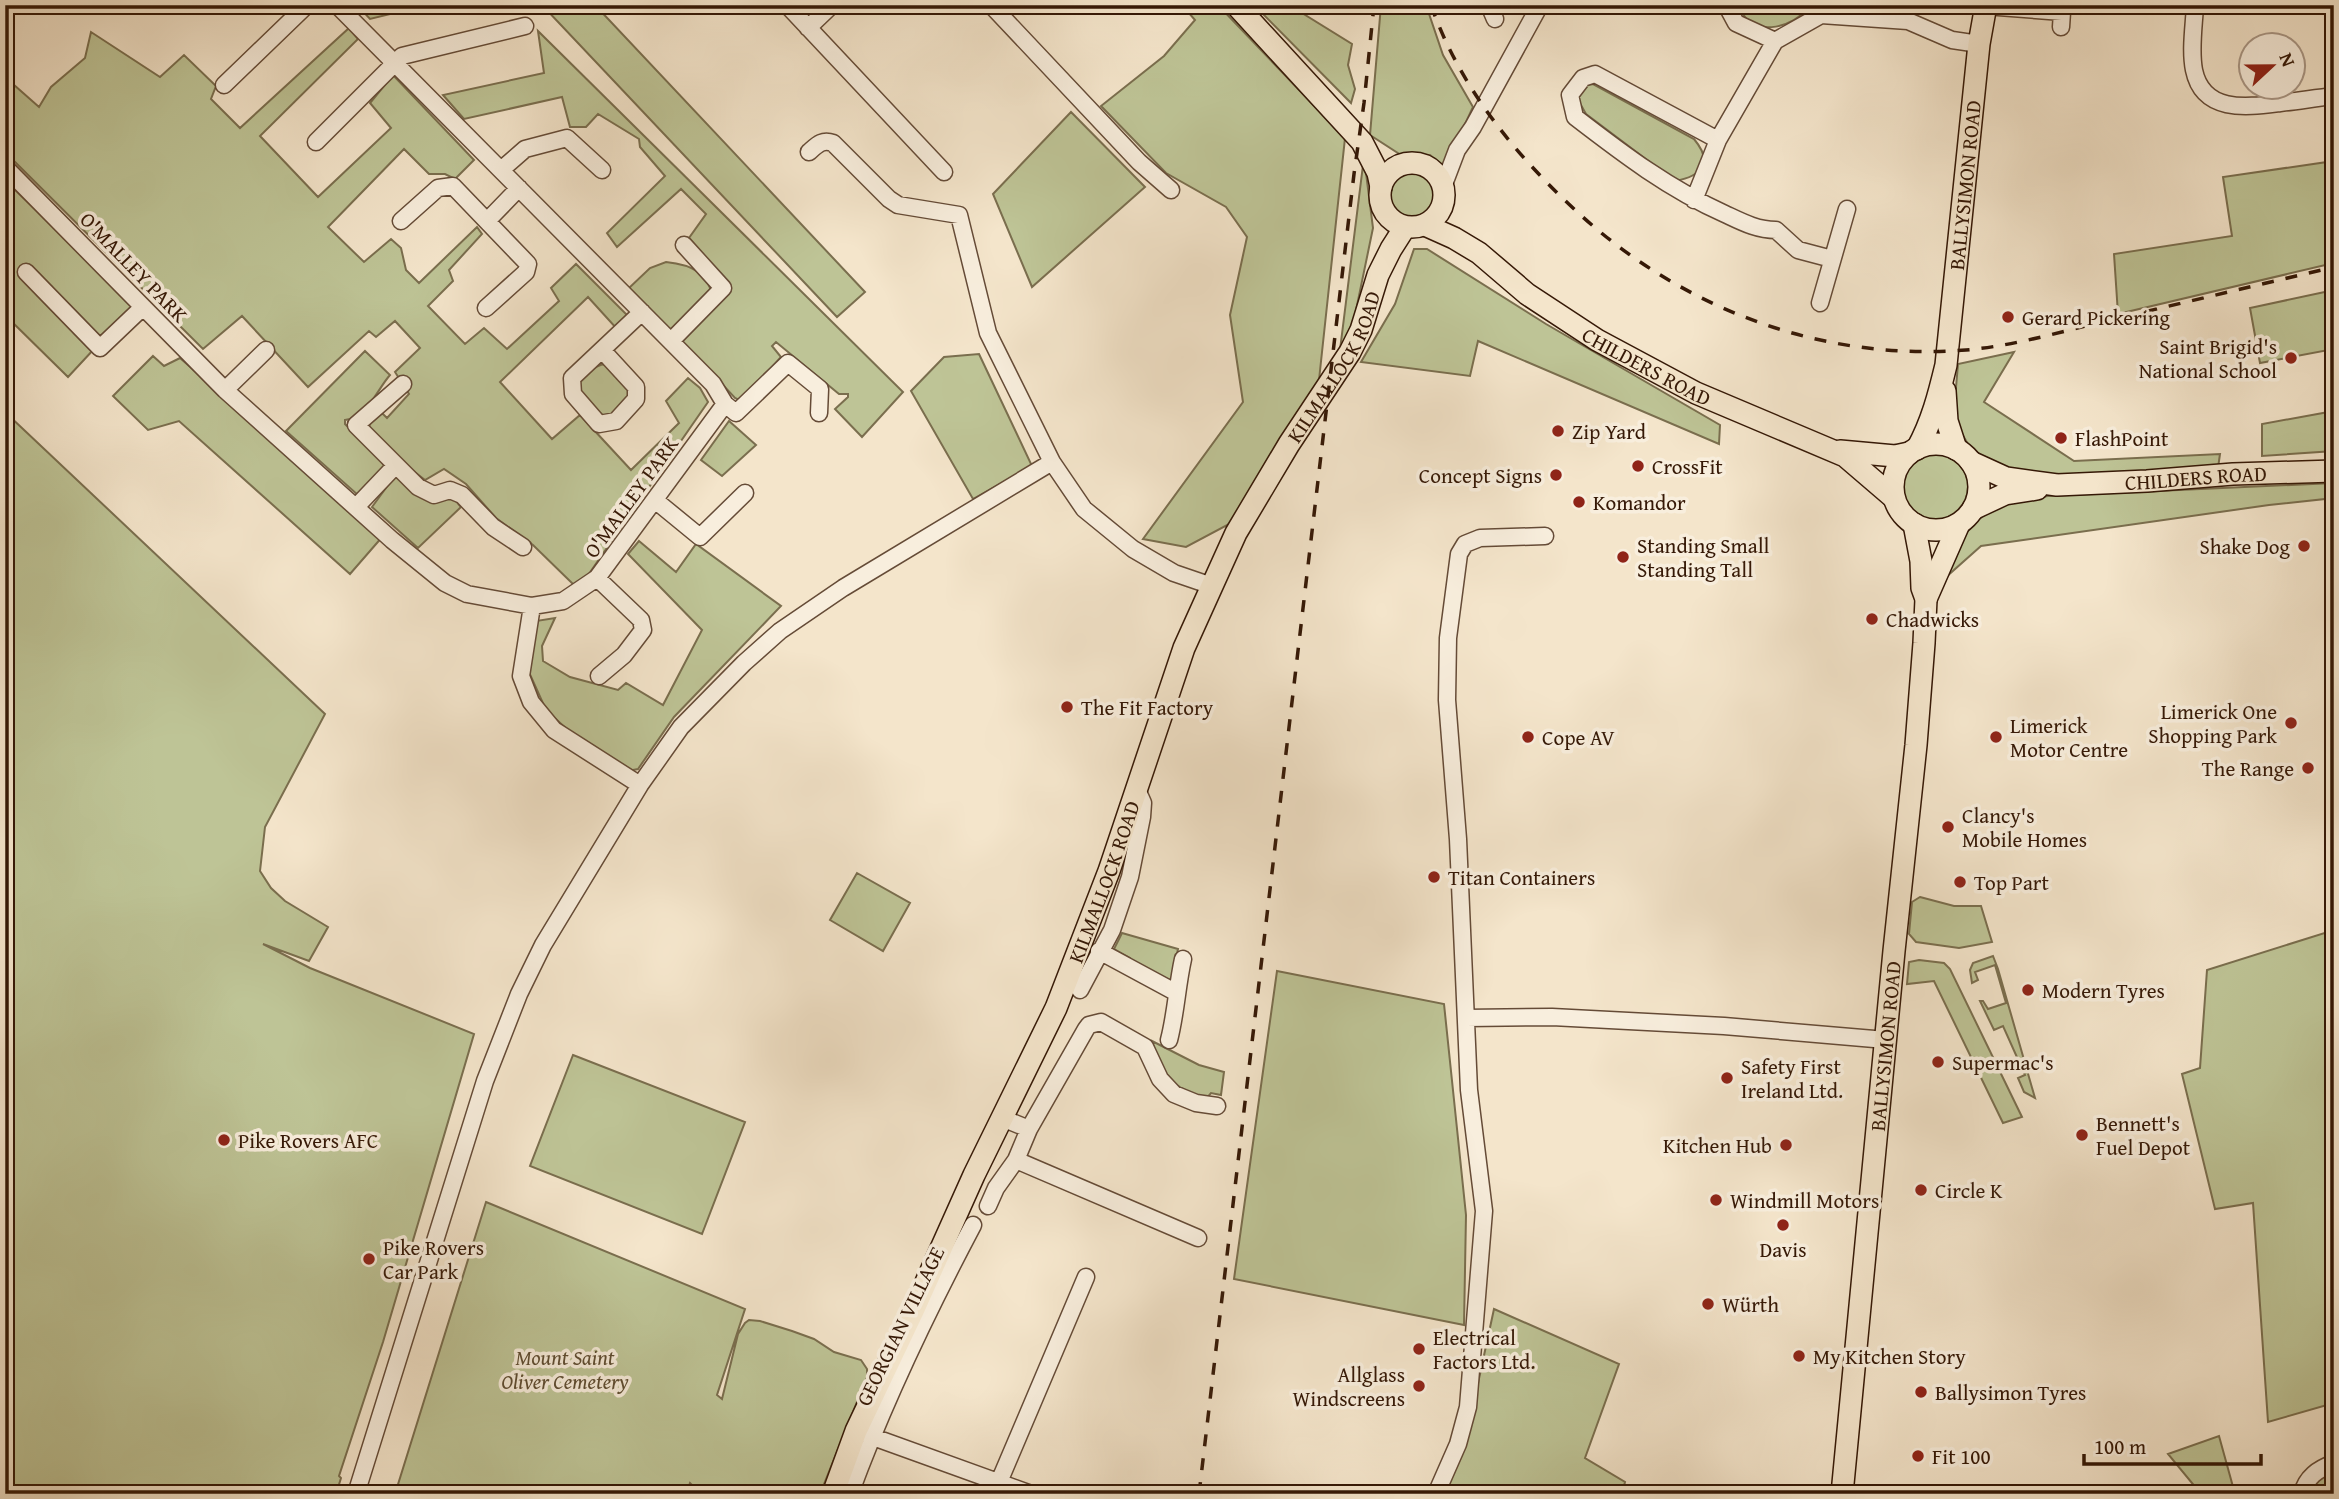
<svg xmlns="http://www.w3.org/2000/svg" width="2339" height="1499" font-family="'Gentium Book Plus',serif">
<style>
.green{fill:#bec496;stroke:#7a6e4e;stroke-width:2}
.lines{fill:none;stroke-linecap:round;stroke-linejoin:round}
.minor-casing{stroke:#654b37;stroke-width:19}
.major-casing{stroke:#351806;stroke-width:24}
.minor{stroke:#f8eedd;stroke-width:16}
.major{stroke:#f4e5cb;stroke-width:21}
.rail{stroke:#351806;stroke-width:3.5;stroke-dasharray:12 12;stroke-linecap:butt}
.poi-dot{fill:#8f2418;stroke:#f8eedd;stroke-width:2.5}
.labels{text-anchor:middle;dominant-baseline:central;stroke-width:7;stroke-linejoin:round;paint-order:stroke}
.street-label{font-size:21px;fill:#351806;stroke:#f8eedd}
.poi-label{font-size:21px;fill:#351806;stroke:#f8eedd;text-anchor:start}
.park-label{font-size:21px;font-style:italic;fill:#5e4c31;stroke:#f8eedd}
</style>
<rect width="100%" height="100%" fill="#f4e5cb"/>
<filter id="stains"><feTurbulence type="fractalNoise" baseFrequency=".00286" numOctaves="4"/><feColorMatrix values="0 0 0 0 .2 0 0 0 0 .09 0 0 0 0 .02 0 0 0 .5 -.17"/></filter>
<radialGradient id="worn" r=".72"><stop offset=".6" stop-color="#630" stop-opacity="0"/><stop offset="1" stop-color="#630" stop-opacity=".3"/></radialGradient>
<path class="green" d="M 357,5 L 427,5 L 370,19 Z
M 542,5 L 595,5 L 865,292 L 837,317 Z
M 1182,5 L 1218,5 L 1345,138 L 1319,380 L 1233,522 L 1186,547 L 1143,539 L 1243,402 L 1230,315 L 1247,237 L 1226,207 L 1166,173 L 1101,106 L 1164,56 L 1195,20 Z
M 1254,5 L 1289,5 L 1352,44 L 1348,65 L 1355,89 L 1351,103 Z
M 1381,5 L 1426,5 L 1443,55 L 1473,107 L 1445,167 L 1430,155 L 1401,155 L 1370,135 Z
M 1741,5 L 1809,5 C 1797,29 1744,40 1741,5 Z
M 349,28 L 358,39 L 260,136 L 318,197 L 391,128 L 370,103 L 393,75 L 474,160 L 455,179 L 445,174 L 429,174 L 404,149 L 328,227 L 364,262 L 391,239 L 401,248 L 406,270 L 419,283 L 477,227 L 482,234 L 449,270 L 453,281 L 428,306 L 465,344 L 484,328 L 507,349 L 559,301 L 551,288 L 576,264 L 628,316 L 617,329 L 588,297 L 500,382 L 552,439 L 580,415 L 631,470 L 679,423 L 666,401 L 688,378 L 700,388 L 708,402 L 584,581 L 575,586 L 533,545 L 496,518 L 466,484 L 444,469 L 425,480 L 381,446 L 369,431 L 370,422 L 382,413 L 387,418 L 409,394 L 395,372 L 420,348 L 395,321 L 376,337 L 369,331 L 308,387 L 242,316 L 203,349 L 5,152 L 5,77 L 39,107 L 51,87 L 85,58 L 91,32 L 160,77 L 184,55 L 216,86 L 211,99 L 240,128 Z
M 538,31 L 903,392 L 862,437 L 835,409 L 848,397 L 848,394 L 839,394 L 776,342 L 772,346 L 781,357 L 741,401 L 735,398 L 681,340 L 728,287 L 689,238 L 706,214 L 681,189 L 617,247 L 607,233 L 665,176 L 640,147 L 639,139 L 598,114 L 586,127 L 570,127 L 562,97 L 464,119 L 443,95 L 544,73 Z
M 1593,84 L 1694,139 C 1714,163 1702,176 1675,181 L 1586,114 L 1577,98 L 1581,85 Z
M 1071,112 L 1145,187 L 1032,287 L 993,194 Z
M 1364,157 L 1373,228 L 1354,320 L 1340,350 Z
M 2334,161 L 2334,263 L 2118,314 L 2114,254 L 2232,236 L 2223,177 Z
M1388 195a25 25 0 1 1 50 0a25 25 0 1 1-50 0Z
M 5,180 L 134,306 L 68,377 L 5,315 Z
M 1414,249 L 1427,249 L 1546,324 L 1720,425 L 1719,444 L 1478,341 L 1470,376 L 1361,362 L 1395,304 Z
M 666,262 C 686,264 709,271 711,294 L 671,333 L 629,288 L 650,268 Z
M 2334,290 L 2334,349 L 2260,363 L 2250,308 Z
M 365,351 L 390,375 C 376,391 368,417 345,420 L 345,424 L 382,461 L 385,471 L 359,496 L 286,431 Z
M 2014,352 L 1984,402 L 2074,461 L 2220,454 L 2218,468 L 2039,478 L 1990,463 L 1969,446 L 1957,425 L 1955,399 L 1958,364 Z
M 979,354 L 1032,466 L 973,499 L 911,391 L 944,357 Z
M 153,356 L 164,366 L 180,358 L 383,536 L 350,574 L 179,421 L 148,430 L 113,396 Z
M 606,364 L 629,390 L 630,400 L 613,418 L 603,418 L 578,389 C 579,377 594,365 606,364 Z
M 2334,411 L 2334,451 L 2262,456 L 2262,424 Z
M 5,412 L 325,714 L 265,827 L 260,871 L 271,888 L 285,901 L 328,927 L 309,961 L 263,944 L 310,968 L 474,1034 L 383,1342 L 339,1476 L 341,1478 L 336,1494 L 5,1494 Z
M 729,421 L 756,445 L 722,476 L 701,460 Z
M1900 486a34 34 0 1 1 68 0a34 34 0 1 1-68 0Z
M 394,477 L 451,495 L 461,507 L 418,548 L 372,507 Z
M 2334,483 L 2334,498 L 2269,505 L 1981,546 L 1945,578 C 1950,565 1955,549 1962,537 C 1982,508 2016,500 2048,496 Z
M 639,541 L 676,572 L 696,544 L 781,606 L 674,717 L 638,769 L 628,771 L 582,743 L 546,710 L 528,670 L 536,621 L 555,618 L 542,646 L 543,661 L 570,677 L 618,690 L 626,683 L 663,705 L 702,630 L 628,554 Z
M 857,873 L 910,903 L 883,951 L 830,920 Z
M 1920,897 L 1954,906 L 1981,906 L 1992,942 L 1959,948 L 1916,942 L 1909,934 L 1912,902 Z
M 2334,930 L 2334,1403 L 2268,1422 L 2253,1203 L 2215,1209 L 2182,1074 L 2200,1068 L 2207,970 Z
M 1122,933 L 1178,949 L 1171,981 L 1170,982 L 1129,962 L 1130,958 L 1114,949 Z
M 1993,956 L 1998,969 L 2035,1098 L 2024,1092 L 2018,1078 L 2025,1075 L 2003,1026 L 1994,1030 L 1980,1001 L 1983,1001 L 1988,1009 L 2006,1003 L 1995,965 L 1975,972 L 1978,980 L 1972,983 L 1970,970 L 1973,963 Z
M 1919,960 L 1944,963 L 1950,969 L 2022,1117 L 2003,1123 L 1934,981 L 1907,984 L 1909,962 Z
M 1277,971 L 1444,1004 L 1466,1215 L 1464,1325 L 1234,1279 Z
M 1152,1041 L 1199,1065 L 1224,1072 L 1221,1095 L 1211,1093 L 1206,1099 C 1169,1085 1164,1079 1152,1041 Z
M 573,1055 L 745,1122 L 702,1234 L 530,1166 Z
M 486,1202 L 745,1309 L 717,1395 L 722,1399 L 738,1334 L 745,1323 L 749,1320 L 760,1321 L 792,1331 L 814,1339 L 834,1352 L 861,1360 L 867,1369 L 867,1377 L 820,1494 L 701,1494 L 690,1483 L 686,1494 L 395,1494 Z
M 1494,1309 L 1619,1364 L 1585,1458 L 1625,1482 L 1622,1494 L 1443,1494 L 1466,1439 Z
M 2219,1436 L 2235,1494 L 2201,1494 L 2168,1454 Z
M 2334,1467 L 2334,1494 L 2309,1494 L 2313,1482 Z"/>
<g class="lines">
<defs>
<path id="minor" d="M 787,5 L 944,172
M 991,5 L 1139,162 L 1171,190
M 1489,5 L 1495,19
M 1732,5 L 1729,10 L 1736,23 L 1775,41
M 2195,5 C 2194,26 2190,50 2194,70 C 2203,114 2248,107 2280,103 C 2298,101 2316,98 2334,96
M 1985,6 L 2062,12 L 2061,27
M 808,28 L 832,5
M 224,85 L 307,5
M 1718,140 L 1595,74 L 1583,78 L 1570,95 L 1575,117 C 1623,154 1669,189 1725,214 C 1742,222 1757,230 1776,230 L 1798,250 L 1832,259
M 316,142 L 402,56 L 525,26
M 809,152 C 817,145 822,139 833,143 L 889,199 L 898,205 L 959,215 L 988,333 L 1052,462 L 1084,509 L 1133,549 L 1174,573 L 1212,586
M 5,167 L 225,390 L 392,540 L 445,583 L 467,594 L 532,606 L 563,601 L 597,578 L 725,404 L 713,384 L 337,5
M 501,170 L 525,149 L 567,138 L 602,170
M 1443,187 L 1457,150 L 1473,127 L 1540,5
M 1694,200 L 1718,140 L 1775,41 L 1821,15 L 1908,21 L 1952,40 L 1979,44
M 401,221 L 438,188 L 453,186 L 528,264 L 526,272 L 486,308
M 487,221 L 519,188
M 26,272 L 100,348 L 143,307
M 1820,303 L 1847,209
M 671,341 L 723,288 L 684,245
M 602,350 L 636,387 L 636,399 L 616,421 L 599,424 L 573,394 L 572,378 L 642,312
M 403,384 L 356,425 L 418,487 L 434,495 L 450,490 L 462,495 L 493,527 L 523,547
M 225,390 L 266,350
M 725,404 L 736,413 L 788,363 L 820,389 L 819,413
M 656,501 L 700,537 L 745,493
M 356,507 L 396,465
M 597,578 L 641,620 L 643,630 L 624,655 L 599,676
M 532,606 L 521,676 L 531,702 L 554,730 L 640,785
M 1099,951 L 1175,992
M 1080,990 L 1112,930 L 1130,877 L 1142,817 L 1143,803 L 1136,787
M 1466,1018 L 1552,1017 L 1724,1026 L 1886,1040
M 1169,1040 C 1176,1013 1177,986 1183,959
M 1002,1118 L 1029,1129 L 1086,1029 L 1089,1025 L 1101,1022 L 1145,1047 L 1160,1079 L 1174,1094 L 1196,1103 L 1217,1106
M 1016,1160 L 1198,1238
M 988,1206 L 996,1188 L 1016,1160 L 1029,1129
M 862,1433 L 1031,1494
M 999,1482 L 1086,1277
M 356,1494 L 485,1081 L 519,994 L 543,945 L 640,785 L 681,727 L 744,663 L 780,631 L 843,588 L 1052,462
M 850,1494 C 884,1401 927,1312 973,1225
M 1436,1494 L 1458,1444 L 1468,1407 L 1484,1211 L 1469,1090 L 1458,839 L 1447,700 L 1448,638 L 1459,554 L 1465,544 L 1480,538 L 1545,536
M 2302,1494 C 2306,1477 2318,1469 2334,1463"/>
<g id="major">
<path d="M 1236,5 L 1362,142 L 1378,173 L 1381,187"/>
<circle cx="1412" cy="195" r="32"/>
<path id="s1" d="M 1425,225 L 1454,238 L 1479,253 L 1527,294 L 1597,340 L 1696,393 L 1845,456 L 1894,498"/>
<path d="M 1945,391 L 1947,421 L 1956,449"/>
<circle cx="1936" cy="487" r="43"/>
<path id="s2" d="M 1917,449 C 1932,422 1939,394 1946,365 L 1979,44 L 1986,5"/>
<path d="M 1840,451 L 1895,456 L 1909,453"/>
<path id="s3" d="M 1971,462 L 2006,478 L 2057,485 L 2147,481 L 2233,474 L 2334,471"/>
<path d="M 1973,509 L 2005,494 L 2037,489"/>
<path d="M 1926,599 L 1959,524"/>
<path id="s4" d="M 833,1494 L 856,1431 L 914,1309 L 974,1175 L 1056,1008 L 1109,871 L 1184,648 L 1212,586 L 1236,533 L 1289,444 L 1350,352 L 1361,330 L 1378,275 L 1391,249 L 1405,227"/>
<path id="s5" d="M 1842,1494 L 1894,951 L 1916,745 L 1924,643 L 1926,599 L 1922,588 L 1921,561 L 1914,524"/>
</g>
</defs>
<use href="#minor" class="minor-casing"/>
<use href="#major" class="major-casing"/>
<use href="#minor" class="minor"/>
<use href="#major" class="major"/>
<path class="rail" d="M 1431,5 C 1459,85 1512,151 1573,208 C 1678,307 1820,362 1966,350 C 2013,346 2060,332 2106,321 C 2182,303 2258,285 2334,267
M 1199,1494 L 1354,174 L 1364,103 L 1374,5"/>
</g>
<g class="poi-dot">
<circle cx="2008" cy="317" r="7"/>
<circle cx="2291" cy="358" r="7"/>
<circle cx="1558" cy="431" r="7"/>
<circle cx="2061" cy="438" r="7"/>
<circle cx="1638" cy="466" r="7"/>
<circle cx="1556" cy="475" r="7"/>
<circle cx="1579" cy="502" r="7"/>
<circle cx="2304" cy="546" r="7"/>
<circle cx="1623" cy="557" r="7"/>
<circle cx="1872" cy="619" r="7"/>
<circle cx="1067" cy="707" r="7"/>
<circle cx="2291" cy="723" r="7"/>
<circle cx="1528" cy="737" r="7"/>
<circle cx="1996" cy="737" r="7"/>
<circle cx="2308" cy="768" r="7"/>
<circle cx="1948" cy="827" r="7"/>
<circle cx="1434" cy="877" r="7"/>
<circle cx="1960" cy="882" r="7"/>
<circle cx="2028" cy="990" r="7"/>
<circle cx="1938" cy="1062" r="7"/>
<circle cx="1727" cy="1078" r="7"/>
<circle cx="2082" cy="1135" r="7"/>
<circle cx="224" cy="1140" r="7"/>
<circle cx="1786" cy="1145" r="7"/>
<circle cx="1921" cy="1190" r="7"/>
<circle cx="1716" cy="1200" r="7"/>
<circle cx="1783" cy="1225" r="7"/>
<circle cx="369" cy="1259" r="7"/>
<circle cx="1708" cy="1304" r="7"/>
<circle cx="1419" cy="1349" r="7"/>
<circle cx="1799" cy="1356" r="7"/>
<circle cx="1419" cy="1386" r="7"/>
<circle cx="1921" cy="1392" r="7"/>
<circle cx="1918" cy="1456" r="7"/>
</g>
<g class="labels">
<g class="street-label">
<text stroke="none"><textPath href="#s2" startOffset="270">BALLYSIMON ROAD</textPath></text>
<text transform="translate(134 267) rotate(46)">O'MALLEY PARK</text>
<text stroke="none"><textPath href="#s1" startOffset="264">CHILDERS ROAD</textPath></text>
<text stroke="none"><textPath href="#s4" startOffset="1237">KILMALLOCK ROAD</textPath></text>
<text stroke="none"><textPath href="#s3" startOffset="229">CHILDERS ROAD</textPath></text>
<text transform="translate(631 497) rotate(-54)">O'MALLEY PARK</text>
<text stroke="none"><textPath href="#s4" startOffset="670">KILMALLOCK ROAD</textPath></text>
<text stroke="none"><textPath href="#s5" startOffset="450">BALLYSIMON ROAD</textPath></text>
<text transform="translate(900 1326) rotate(-64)">GEORGIAN VILLAGE</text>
</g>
<g class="poi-label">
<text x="2022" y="317">Gerard Pickering</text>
<text x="2277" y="346" text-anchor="end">Saint Brigid's<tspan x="2277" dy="24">National School</tspan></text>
<text x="1572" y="431">Zip Yard</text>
<text x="2075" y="438">FlashPoint</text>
<text x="1652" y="466">CrossFit</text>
<text x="1542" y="475" text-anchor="end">Concept Signs</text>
<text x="1593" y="502">Komandor</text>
<text x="1637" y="545">Standing Small<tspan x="1637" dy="24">Standing Tall</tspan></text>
<text x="2290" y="546" text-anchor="end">Shake Dog</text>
<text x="1886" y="619">Chadwicks</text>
<text x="1081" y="707">The Fit Factory</text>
<text x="2277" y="711" text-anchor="end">Limerick One<tspan x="2277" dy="24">Shopping Park</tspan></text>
<text x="2010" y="725">Limerick<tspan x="2010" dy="24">Motor Centre</tspan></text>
<text x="1542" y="737">Cope AV</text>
<text x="2294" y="768" text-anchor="end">The Range</text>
<text x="1962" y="815">Clancy's<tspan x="1962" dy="24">Mobile Homes</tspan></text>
<text x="1448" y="877">Titan Containers</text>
<text x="1974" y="882">Top Part</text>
<text x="2042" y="990">Modern Tyres</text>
<text x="1952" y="1062">Supermac's</text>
<text x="1741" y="1066">Safety First<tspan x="1741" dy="24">Ireland Ltd.</tspan></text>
<text x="2096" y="1123">Bennett's<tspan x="2096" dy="24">Fuel Depot</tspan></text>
<text x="238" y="1140">Pike Rovers AFC</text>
<text x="1772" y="1145" text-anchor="end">Kitchen Hub</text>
<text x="1935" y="1190">Circle K</text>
<text x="1730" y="1200">Windmill Motors</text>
<text x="383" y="1247">Pike Rovers<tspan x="383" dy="24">Car Park</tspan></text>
<text x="1783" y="1249" text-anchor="middle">Davis</text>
<text x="1722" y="1304">Würth</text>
<text x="1433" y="1337">Electrical<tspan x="1433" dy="24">Factors Ltd.</tspan></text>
<text x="1813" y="1356">My Kitchen Story</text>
<text x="1405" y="1374" text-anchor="end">Allglass<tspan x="1405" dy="24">Windscreens</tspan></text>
<text x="1935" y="1392">Ballysimon Tyres</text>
<text x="1932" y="1456">Fit 100</text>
</g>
<g class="park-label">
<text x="565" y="1357">Mount Saint<tspan x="565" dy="24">Oliver Cemetery</tspan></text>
</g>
</g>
<rect width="2339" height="1499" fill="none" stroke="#f4e5cb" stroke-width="28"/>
<rect x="7" y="7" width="2325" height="1485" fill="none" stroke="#351806" stroke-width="3.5"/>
<rect x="14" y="14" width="2311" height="1471" fill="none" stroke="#351806" stroke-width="2"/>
<g transform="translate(2272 66) rotate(68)"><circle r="33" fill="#f8eedd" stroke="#aa9887" stroke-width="2"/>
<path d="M0-5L12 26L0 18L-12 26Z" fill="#8f2418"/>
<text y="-10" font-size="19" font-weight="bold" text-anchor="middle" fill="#351806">N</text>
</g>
<path d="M2084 1454v10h177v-10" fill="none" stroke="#351806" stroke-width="3.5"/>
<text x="2094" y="1454" font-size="21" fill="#351806" stroke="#f8eedd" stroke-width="5" paint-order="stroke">100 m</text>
<rect width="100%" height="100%" filter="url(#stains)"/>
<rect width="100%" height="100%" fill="url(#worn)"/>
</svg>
